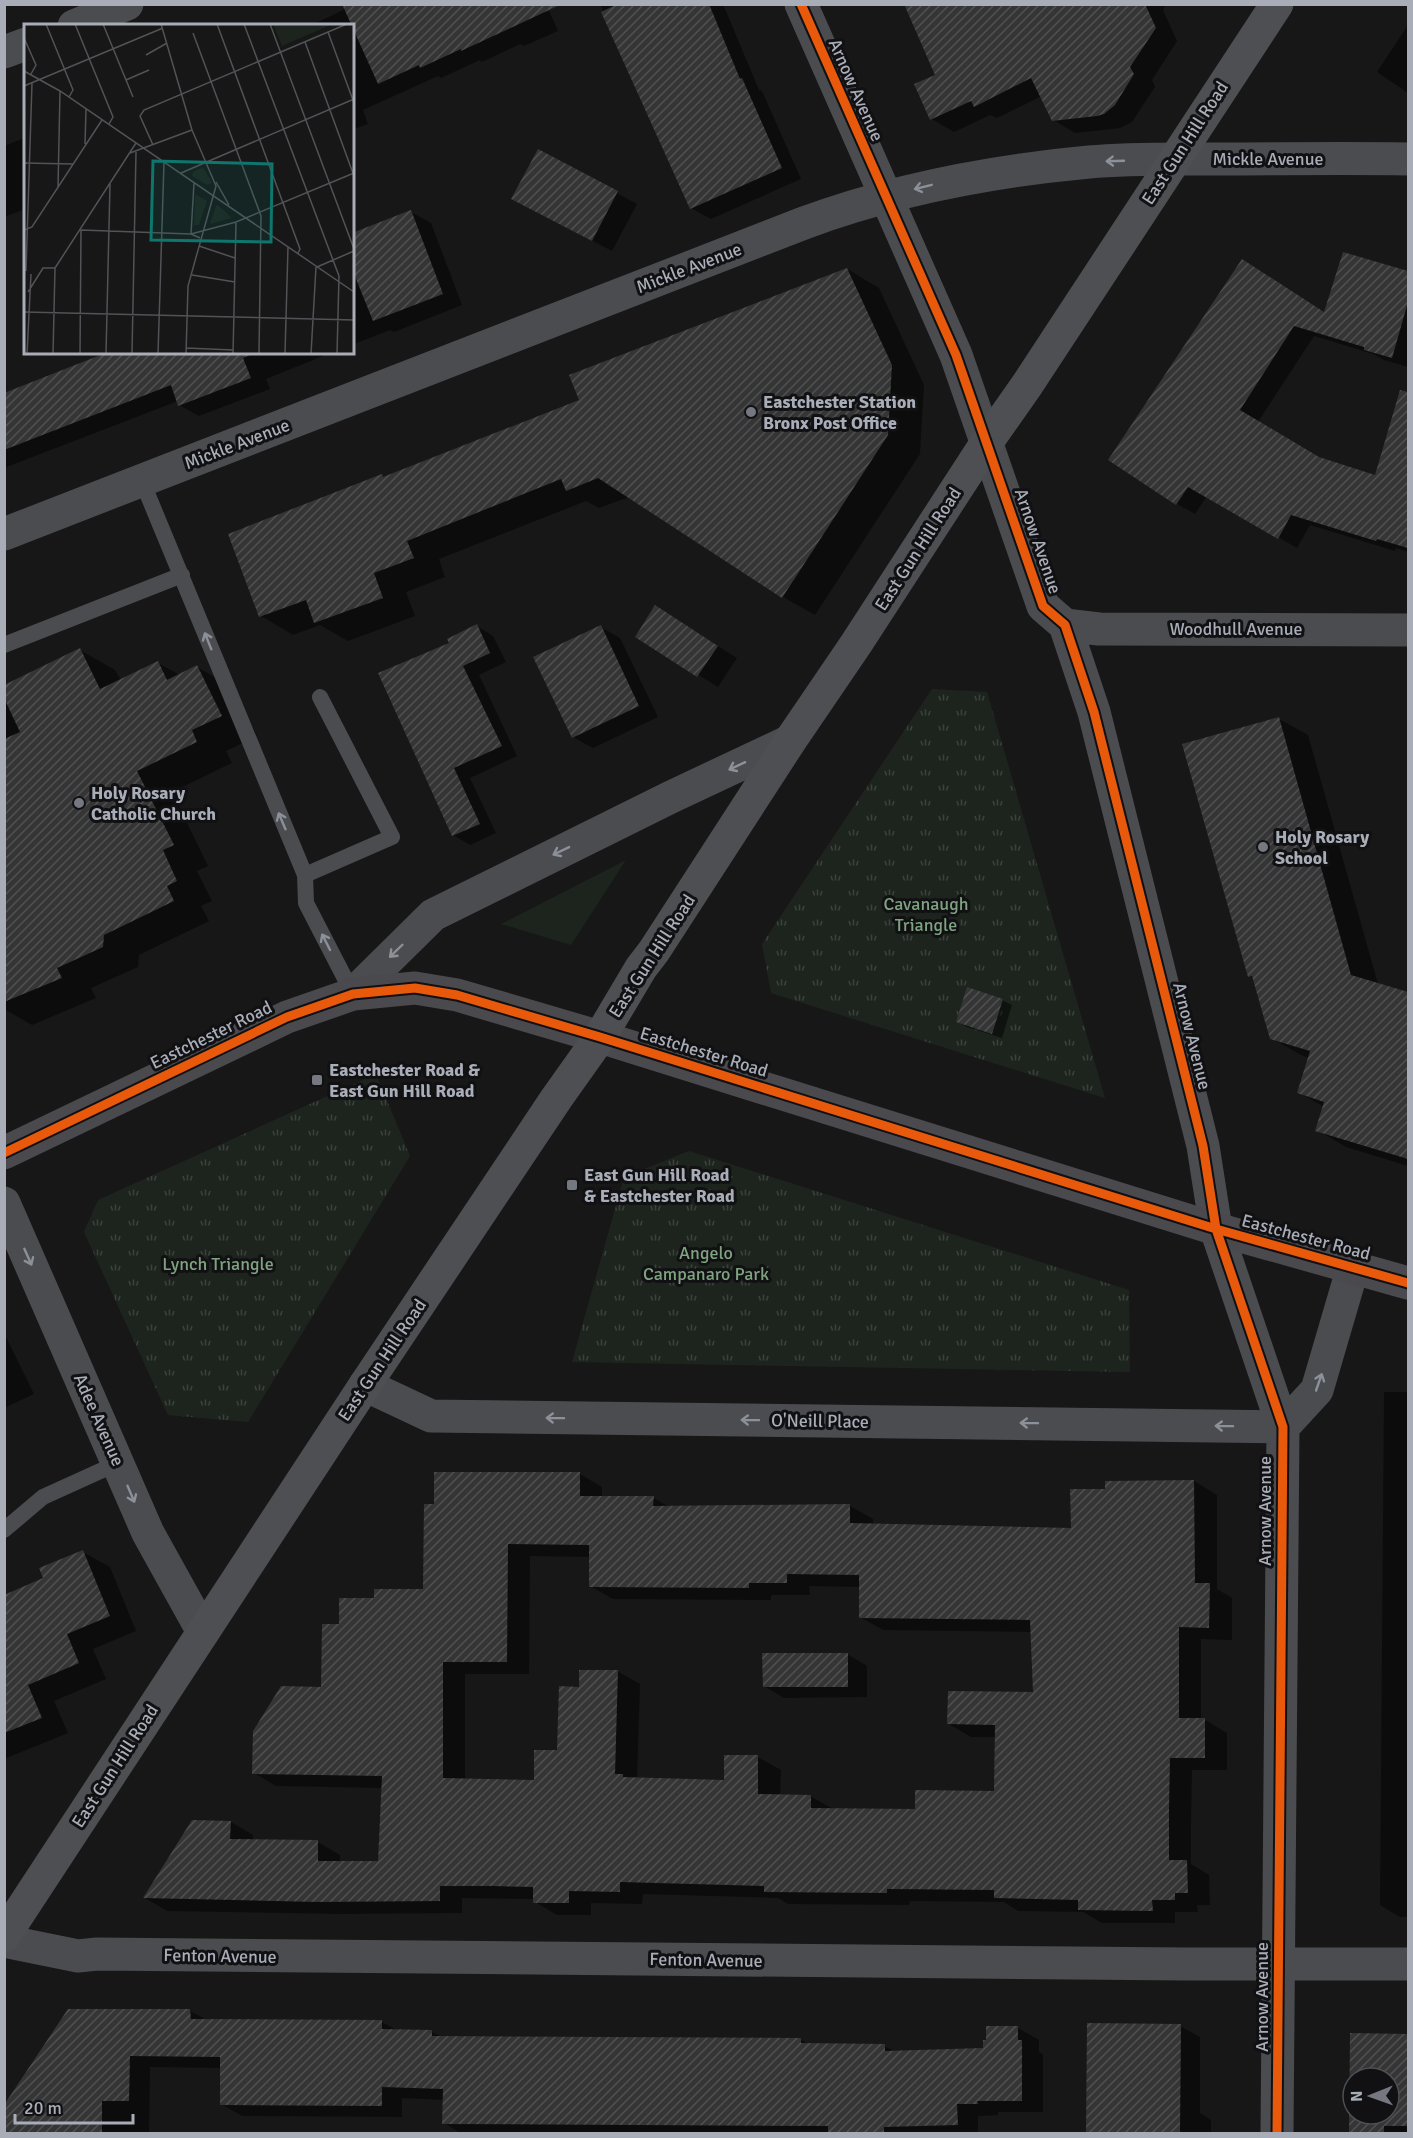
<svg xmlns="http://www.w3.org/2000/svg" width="1413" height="2138" font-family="Signika,sans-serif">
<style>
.grass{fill:#1d241e}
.park{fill:url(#park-tufts)}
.shadow{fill:#0007;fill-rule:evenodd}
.building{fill:url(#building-hatch);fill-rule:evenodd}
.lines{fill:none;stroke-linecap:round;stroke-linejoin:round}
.service{stroke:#4b4c50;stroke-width:16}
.minor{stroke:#4b4c50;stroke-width:33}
.secondary{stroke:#4a4a4e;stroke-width:33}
.primary{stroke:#4d4f52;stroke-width:33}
.cycleway-casing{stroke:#111113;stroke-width:13}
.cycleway{stroke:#e8590c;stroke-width:9}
.oneway{stroke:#8c9099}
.poi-dot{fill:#757880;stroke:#111113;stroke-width:2}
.labels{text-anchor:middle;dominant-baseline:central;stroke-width:6;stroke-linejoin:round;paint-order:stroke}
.street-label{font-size:18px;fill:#a8adb8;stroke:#111113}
.poi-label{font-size:18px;font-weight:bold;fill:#a8adb8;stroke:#111113;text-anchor:start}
.park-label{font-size:18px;fill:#7fa381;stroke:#111113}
.inset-road{fill:none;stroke:#515357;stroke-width:1.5}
.view{fill:#0f766e;fill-opacity:0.15;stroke:#0f766e;stroke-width:3}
.inset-edge{fill:none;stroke:#a8adb8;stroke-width:3}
</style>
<defs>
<pattern id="park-tufts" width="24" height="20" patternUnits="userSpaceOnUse" patternTransform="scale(1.5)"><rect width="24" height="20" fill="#1d241e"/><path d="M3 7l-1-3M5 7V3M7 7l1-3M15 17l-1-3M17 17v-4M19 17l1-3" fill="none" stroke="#3b413d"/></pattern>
<pattern id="building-hatch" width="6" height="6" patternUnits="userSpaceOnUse" patternTransform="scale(1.5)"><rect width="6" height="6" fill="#353536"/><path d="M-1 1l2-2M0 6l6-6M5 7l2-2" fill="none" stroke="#4f5051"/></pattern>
</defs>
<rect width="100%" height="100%" fill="#171717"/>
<path class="grass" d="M 626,860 L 571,945 L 501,924 Z"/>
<path class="park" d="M 932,689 L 987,692 L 1105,1098 L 771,993 L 762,944 Z
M 376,1074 L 410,1156 L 248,1422 L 168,1415 L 84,1232 L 98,1200 Z
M 689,1151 L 1129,1290 L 1130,1372 L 572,1362 L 624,1177 Z"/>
<path class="shadow" d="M 355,4 L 546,4 L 558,31 L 524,46 L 520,44 L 482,62 L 480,60 L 441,78 L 438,76 L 363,110 L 368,124 L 352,130 L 352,26 L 310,26 Z
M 600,4 L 723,4 L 759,90 L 762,91 L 801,179 L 711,219 L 691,208 Z
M 906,4 L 1166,4 L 1163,10 L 1177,41 L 1152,80 L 1155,87 L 1132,122 L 1120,128 L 1075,133 L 1053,120 L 1042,96 L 997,118 L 990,115 L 954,132 L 932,119 L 937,75 Z
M 1408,25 L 1408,93 L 1377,72 Z
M 24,138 L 26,209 L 4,217 L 4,146 Z
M 539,151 L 637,204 L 612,251 L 533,210 Z
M 411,212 L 431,223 L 462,305 L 394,332 L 390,330 L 352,345 L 352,234 Z
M 1344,253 L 1408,273 L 1408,367 L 1384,360 L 1373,354 L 1314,336 L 1258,422 L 1319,459 L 1376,477 L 1398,402 L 1408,405 L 1408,552 L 1396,548 L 1395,551 L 1310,525 L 1297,548 L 1207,496 L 1195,514 L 1177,504 L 1242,261 L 1326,314 Z
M 847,269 L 879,288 L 924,385 L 920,454 L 815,615 L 783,597 L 629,497 L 599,508 L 586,501 L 439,559 L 445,577 L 406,592 L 415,616 L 348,641 L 320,625 L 293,635 L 261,616 L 382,476 L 386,478 L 581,400 Z
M 120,352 L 333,352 L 266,379 L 270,389 L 199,416 L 179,405 L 178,401 L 4,468 L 4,394 Z
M 675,619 L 737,658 L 718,687 L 637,637 Z
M 477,626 L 493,636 L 506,662 L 479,675 L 517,756 L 470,778 L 496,833 L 470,845 L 453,835 L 451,643 Z
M 601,627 L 620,638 L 658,717 L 593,748 L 573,737 Z
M 80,650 L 115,670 L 121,681 L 158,663 L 180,675 L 197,667 L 232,687 L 257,736 L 226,751 L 232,763 L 172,792 L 208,866 L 197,871 L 212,901 L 201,906 L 209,921 L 139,955 L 138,967 L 91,988 L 96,998 L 32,1025 L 4,1009 L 4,687 Z
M 1279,719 L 1308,735 L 1378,984 L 1408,994 L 1408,1166 L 1346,1147 L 1317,1130 L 1324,1107 L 1298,1092 L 1309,1058 L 1301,1055 L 1271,1038 L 1254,979 L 1249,976 Z
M 1002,1000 L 1012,1005 L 1002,1038 L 967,1027 L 958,1022 Z
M 4,1333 L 34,1394 L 4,1408 Z
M 1384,1392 L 1408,1392 L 1408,1917 L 1400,1917 L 1380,1905 Z
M 580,1474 L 602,1487 L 602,1498 L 654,1498 L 671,1508 L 850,1506 L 873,1519 L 873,1525 L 1072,1530 L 1107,1491 L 1194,1481 L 1217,1495 L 1217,1589 L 1232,1598 L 1232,1640 L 1201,1639 L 1201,1720 L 1205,1720 L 1227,1733 L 1227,1770 L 1192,1770 L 1191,1822 L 1191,1864 L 1209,1875 L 1210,1905 L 1197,1905 L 1198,1912 L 1175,1912 L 1175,1923 L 1102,1923 L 1083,1912 L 1018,1911 L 1004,1902 L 910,1901 L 909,1905 L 788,1904 L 778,1898 L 643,1894 L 642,1904 L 591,1903 L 591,1915 L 557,1915 L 535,1902 L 535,1899 L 462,1898 L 462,1913 L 341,1914 L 167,1911 L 145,1898 L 231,1822 L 253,1835 L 253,1841 L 318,1842 L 340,1855 L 340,1862 L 379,1862 L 383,1788 L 276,1786 L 254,1773 L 323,1688 L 341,1626 L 376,1599 L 425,1591 ZM 530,1556 L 590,1557 L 590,1586 L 613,1599 L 771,1600 L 771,1595 L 810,1595 L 809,1586 L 860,1587 L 860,1617 L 883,1630 L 1032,1632 L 1035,1694 L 949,1724 L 971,1737 L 996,1737 L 996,1792 L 916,1811 L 833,1809 L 810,1796 L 780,1796 L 781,1770 L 758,1757 L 726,1756 L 725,1782 L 637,1779 L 640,1684 L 617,1671 L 580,1688 L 558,1752 L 535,1782 L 465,1780 L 465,1674 L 529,1674 Z
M 83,1552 L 110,1567 L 136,1631 L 93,1649 L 106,1679 L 54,1701 L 68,1733 L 4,1759 L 4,1619 L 45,1579 Z
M 847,1654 L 867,1666 L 867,1697 L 784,1698 L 764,1686 Z
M 190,2011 L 207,2020 L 382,2022 L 398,2031 L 432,2032 L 442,2037 L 801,2040 L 810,2045 L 884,2046 L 896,2052 L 984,2050 L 1018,2028 L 1039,2040 L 1039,2052 L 1043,2054 L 1043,2112 L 998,2112 L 998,2115 L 978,2116 L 978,2134 L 462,2134 L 444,2123 L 444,2100 L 402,2098 L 402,2117 L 242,2116 L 221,2104 L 221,2068 L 150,2067 L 149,2134 L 4,2134 L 4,2108 Z
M 1089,2025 L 1180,2026 L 1200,2037 L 1200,2113 L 1211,2120 L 1211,2134 L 1087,2134 Z
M 1351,2035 L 1408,2035 L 1408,2134 L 1352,2134 ZM 1353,2078 L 1389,2078 L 1389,2114 L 1353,2114 Z"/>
<path class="building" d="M 342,4 L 562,4 L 461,51 L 461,49 L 420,68 L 419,65 L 378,84 Z
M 618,4 L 709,4 L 740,79 L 742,78 L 782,168 L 690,209 L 601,12 Z
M 904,4 L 1145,4 L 1156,28 L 1130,67 L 1134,74 L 1115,105 L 1104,114 L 1097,116 L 1052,121 L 1031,78 L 974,107 L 971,101 L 930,120 L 914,84 L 935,75 Z
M 538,149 L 618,191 L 592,241 L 511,199 Z
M 411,210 L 443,294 L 373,321 L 352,269 L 352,233 Z
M 1343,252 L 1408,271 L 1408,302 L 1392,358 L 1364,350 L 1364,347 L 1294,326 L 1240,410 L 1319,457 L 1375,475 L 1400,390 L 1408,392 L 1408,548 L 1377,539 L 1376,541 L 1291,515 L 1278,539 L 1188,487 L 1176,505 L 1108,460 L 1242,259 L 1324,312 Z
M 847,268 L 892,365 L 888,435 L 782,598 L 598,478 L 566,491 L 561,479 L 407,541 L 414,558 L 374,573 L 383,598 L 314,623 L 306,600 L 259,617 L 228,534 L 382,474 L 383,477 L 579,400 L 569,375 Z
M 108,352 L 249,352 L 250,355 L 243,358 L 251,378 L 178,406 L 171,385 L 4,450 L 4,393 Z
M 655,605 L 718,646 L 697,677 L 635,637 Z
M 477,624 L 490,653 L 463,666 L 502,746 L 454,768 L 480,824 L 452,836 L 378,673 L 449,643 L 447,639 Z
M 601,625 L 639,706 L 572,738 L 533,657 Z
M 80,648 L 100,689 L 158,661 L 167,680 L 197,665 L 222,716 L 192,730 L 197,742 L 137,771 L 174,845 L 163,850 L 177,881 L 167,886 L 174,901 L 104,935 L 103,947 L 57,968 L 62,978 L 4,1002 L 4,739 L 20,732 L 4,698 L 4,685 Z
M 1279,717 L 1351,975 L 1408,992 L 1408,1159 L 1315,1131 L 1324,1102 L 1297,1093 L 1310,1051 L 1270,1039 L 1252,976 L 1248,977 L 1182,744 Z
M 967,987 L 1003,999 L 992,1034 L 956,1022 Z
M 434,1472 L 580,1472 L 580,1496 L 654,1496 L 653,1506 L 850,1504 L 850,1523 L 1071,1528 L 1070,1489 L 1105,1489 L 1105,1481 L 1194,1480 L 1195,1583 L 1210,1583 L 1209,1628 L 1179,1627 L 1179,1718 L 1205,1718 L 1205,1758 L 1170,1758 L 1169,1809 L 1169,1860 L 1187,1860 L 1188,1893 L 1175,1893 L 1175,1900 L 1152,1900 L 1153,1911 L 1078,1910 L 1078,1900 L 994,1898 L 994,1890 L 887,1889 L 887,1893 L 764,1892 L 764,1886 L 620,1882 L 620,1892 L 569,1891 L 569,1903 L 533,1903 L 533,1887 L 493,1886 L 440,1886 L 440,1901 L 317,1902 L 143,1898 L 192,1820 L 231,1821 L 230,1839 L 318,1840 L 318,1861 L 378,1861 L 382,1776 L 252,1774 L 253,1731 L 281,1686 L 321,1687 L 322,1624 L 339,1624 L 339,1598 L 374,1598 L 374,1589 L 423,1589 L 424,1504 L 434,1504 ZM 508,1544 L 589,1545 L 589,1587 L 749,1588 L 749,1583 L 787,1583 L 787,1574 L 859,1575 L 859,1618 L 1030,1620 L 1033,1692 L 948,1691 L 947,1724 L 995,1725 L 994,1791 L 915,1790 L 915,1809 L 811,1808 L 811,1795 L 758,1794 L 758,1755 L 724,1755 L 724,1780 L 623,1777 L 623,1774 L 615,1774 L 618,1670 L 579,1670 L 579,1687 L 559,1686 L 557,1750 L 534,1750 L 534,1780 L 443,1778 L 443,1662 L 507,1662 Z
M 83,1550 L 110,1616 L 67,1634 L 79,1663 L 28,1685 L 42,1718 L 4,1733 L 4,1595 L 43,1578 L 39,1568 Z
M 762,1653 L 848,1653 L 848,1687 L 763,1687 Z
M 68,2009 L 190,2009 L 191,2019 L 382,2020 L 382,2029 L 432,2030 L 432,2036 L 801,2038 L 801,2043 L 885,2044 L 885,2051 L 983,2048 L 983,2040 L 986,2040 L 986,2026 L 1018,2026 L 1018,2040 L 1022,2040 L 1022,2101 L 977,2101 L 978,2104 L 957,2104 L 958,2125 L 884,2127 L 884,2133 L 828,2133 L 828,2126 L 442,2124 L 443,2089 L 382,2087 L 382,2106 L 220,2105 L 220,2057 L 130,2056 L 129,2101 L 102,2101 L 102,2133 L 4,2133 L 4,2105 Z
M 1087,2023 L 1181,2024 L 1180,2133 L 1086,2133 Z
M 1350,2033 L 1408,2034 L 1408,2126 L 1384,2126 L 1384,2132 L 1349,2132 ZM 1353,2078 L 1389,2078 L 1389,2114 L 1353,2114 Z"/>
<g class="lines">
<path class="service" d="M 142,481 L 305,875 L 306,903 L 353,994
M 4,645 L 182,575
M 305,875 L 392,837 L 320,697
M 4,1530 L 43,1497 L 118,1463"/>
<path class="minor" d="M 801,4 L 956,355 L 1043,606 L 1065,625 L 1094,712 L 1203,1146 L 1216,1229 L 1283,1427 L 1277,2134
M 74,26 L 127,4
M 4,52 L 26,44
M 4,534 L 804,223 C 896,189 992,171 1089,162 C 1131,158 1175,159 1217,159 C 1281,159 1345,158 1408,159
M 1065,625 L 1099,629 L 1408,630
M 353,994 L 433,915 L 671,797 L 790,741
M 4,1203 L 148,1533 L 203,1632
M 365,1385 L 431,1416 L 1283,1427 L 1317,1390 L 1353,1267
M 4,1941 L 78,1956 L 97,1954 L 1186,1964 L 1408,1964"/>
<path class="secondary" d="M 4,1153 L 287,1017 L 353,994 L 415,988 L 457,995 L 600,1037 L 1216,1229 L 1408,1283"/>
<path class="primary" d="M 4,1936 L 365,1385 L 556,1099 L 600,1037 L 641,968 L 654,951 L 790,741 L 856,644 L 987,442 L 1027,385 L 1277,4"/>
<defs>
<path id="cycleway" d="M 801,4 L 956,355 L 1043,606 L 1065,625 L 1094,712 L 1203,1146 L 1216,1229 L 1283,1427 L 1277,2134
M 4,1153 L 287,1017 L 353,994 L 415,988 L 457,995 L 600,1037 L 1216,1229 L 1408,1283"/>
</defs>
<use href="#cycleway" class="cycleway-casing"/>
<use href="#cycleway" class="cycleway"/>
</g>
<defs><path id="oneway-shaft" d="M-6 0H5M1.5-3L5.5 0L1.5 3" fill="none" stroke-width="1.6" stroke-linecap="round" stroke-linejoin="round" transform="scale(1.5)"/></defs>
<g class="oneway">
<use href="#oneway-shaft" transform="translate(1115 161) rotate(178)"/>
<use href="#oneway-shaft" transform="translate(923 187) rotate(166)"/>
<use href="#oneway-shaft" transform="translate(208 641) rotate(-112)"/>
<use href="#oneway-shaft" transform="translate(737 766) rotate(155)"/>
<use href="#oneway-shaft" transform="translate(282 821) rotate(-113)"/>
<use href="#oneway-shaft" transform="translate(561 851) rotate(154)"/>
<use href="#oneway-shaft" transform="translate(326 942) rotate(-117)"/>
<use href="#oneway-shaft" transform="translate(396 951) rotate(136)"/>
<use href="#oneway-shaft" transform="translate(28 1257) rotate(66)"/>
<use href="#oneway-shaft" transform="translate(1319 1382) rotate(-71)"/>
<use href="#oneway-shaft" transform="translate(555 1418) rotate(-179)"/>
<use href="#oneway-shaft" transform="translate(750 1420) rotate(-179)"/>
<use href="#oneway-shaft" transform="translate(1029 1423) rotate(-179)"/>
<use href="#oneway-shaft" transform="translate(1224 1426) rotate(-179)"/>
<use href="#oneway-shaft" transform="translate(131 1494) rotate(67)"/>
</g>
<g class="poi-dot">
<circle cx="751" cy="412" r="6"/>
<circle cx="79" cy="803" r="6"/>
<circle cx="1263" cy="847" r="6"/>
<rect x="311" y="1074" width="12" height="12" rx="3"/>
<rect x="566" y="1179" width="12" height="12" rx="3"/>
</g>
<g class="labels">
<g class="street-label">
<text transform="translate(856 90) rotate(66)">Arnow Avenue</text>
<text transform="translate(1185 143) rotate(-57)">East Gun Hill Road</text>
<text x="1268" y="159">Mickle Avenue</text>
<text transform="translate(689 268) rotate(-21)">Mickle Avenue</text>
<text transform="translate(237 444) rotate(-21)">Mickle Avenue</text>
<text transform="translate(1038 541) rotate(71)">Arnow Avenue</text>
<text transform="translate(918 549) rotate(-57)">East Gun Hill Road</text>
<text x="1236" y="629">Woodhull Avenue</text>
<text transform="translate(652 956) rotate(-57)">East Gun Hill Road</text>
<text transform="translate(211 1035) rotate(-26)">Eastchester Road</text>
<text transform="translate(1192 1036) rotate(76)">Arnow Avenue</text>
<text transform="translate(704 1052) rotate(17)">Eastchester Road</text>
<text transform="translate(1306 1237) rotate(15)">Eastchester Road</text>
<text transform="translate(382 1360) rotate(-56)">East Gun Hill Road</text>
<text transform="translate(99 1420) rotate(66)">Adee Avenue</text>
<text transform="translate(820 1421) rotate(1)">O'Neill Place</text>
<text transform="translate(1265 1511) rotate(-90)">Arnow Avenue</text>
<text transform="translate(115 1766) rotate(-57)">East Gun Hill Road</text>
<text transform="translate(220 1956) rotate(1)">Fenton Avenue</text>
<text transform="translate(706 1960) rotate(1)">Fenton Avenue</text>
<text transform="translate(1262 1997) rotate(-90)">Arnow Avenue</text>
</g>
<g class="poi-label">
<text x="763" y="402">Eastchester Station<tspan x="763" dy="21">Bronx Post Office</tspan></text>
<text x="91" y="793">Holy Rosary<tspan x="91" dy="21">Catholic Church</tspan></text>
<text x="1275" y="837">Holy Rosary<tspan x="1275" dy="21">School</tspan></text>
<text x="329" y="1070">Eastchester Road &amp;<tspan x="329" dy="21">East Gun Hill Road</tspan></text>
<text x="584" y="1175">East Gun Hill Road<tspan x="584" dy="21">&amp; Eastchester Road</tspan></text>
</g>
<g class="park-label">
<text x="926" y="904">Cavanaugh<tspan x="926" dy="21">Triangle</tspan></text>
<text x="706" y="1253">Angelo<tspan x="706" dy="21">Campanaro Park</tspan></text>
<text x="218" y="1264">Lynch Triangle</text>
</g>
</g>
<g transform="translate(24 24)">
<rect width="330" height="330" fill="#171717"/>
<path d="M 249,0 L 309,0 L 258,22 ZM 179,143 L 188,159 L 183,161 L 168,152 L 169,148 ZM 171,170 L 183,177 L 175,201 L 170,201 ZM 194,181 L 208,194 L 186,200 L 192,182 Z" fill="#1d241e"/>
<path class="inset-road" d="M 22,0 L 49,66 L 45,73M 51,0 L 89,93 L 85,100M 79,0 L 109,73M 137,0 L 168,106 L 192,162 L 164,262 L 162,330M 193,0 L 276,225 L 274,229M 220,0 L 315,252 L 313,330M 246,0 L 330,225M 304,8 L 330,79M 169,9 L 237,192 L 235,330M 0,14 L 12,41 L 7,50M 281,18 L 330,152M 122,31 L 143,19M 0,47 L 36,67 L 330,268M 102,56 L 125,46M 0,62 L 139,4M 61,120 L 62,85M 129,121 L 116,92 L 120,86 L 323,0M 106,129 L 168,106M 0,139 L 49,140M 157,149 L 330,75M 192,158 L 205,181M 170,159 L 167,210 L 176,214M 34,164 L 36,67M 0,206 L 8,203 L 78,96M 57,206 L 167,210 L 212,198 L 330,149M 175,222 L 211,234M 293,243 L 330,227M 31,244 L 112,119M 2,247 L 8,59M 168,251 L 211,258M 4,268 L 19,244 L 31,244M 0,288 L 330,296M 162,324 L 209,326M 3,330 L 7,250M 29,330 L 31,244M 56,330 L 57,206M 82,330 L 86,160M 108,330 L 112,128M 134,330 L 140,138M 209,330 L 212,199M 261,330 L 264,223M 287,330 L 292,243"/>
<path class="view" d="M 129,137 L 248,140 L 247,218 L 127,216 Z"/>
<rect width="330" height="330" class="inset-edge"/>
</g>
<rect width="1413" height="2138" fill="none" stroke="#a8adb8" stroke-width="12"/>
<g transform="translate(1371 2096) rotate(269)"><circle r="28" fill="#111113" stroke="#4d4f55" stroke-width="1.5"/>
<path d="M0-4.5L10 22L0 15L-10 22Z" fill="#757880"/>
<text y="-9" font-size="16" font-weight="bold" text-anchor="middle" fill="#a8adb8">N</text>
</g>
<path d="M15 2114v9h118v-9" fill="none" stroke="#a8adb8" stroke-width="3"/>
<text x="24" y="2114" font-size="18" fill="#a8adb8" stroke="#111113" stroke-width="4.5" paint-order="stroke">20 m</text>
</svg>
